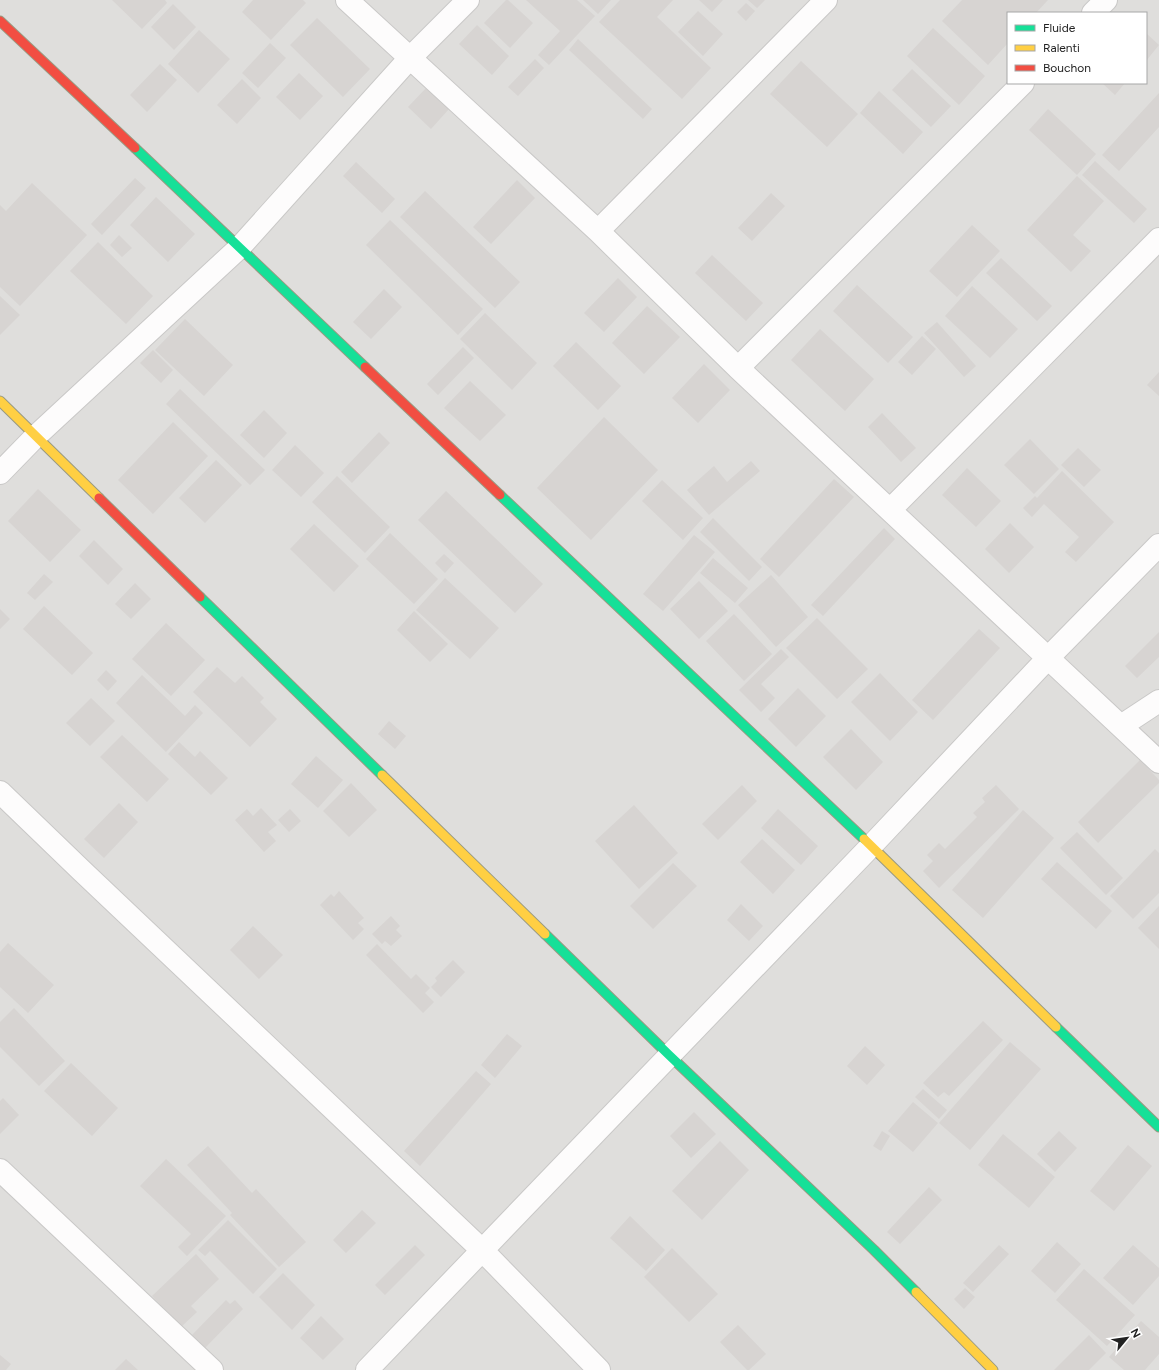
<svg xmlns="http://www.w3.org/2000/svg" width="1159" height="1370" font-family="Figtree,sans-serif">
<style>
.residential{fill:#dfdedc;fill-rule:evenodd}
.building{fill:#d7d4d2}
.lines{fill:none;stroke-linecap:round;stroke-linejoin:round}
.street-casing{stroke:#c9c8c7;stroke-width:24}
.fast-casing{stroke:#999a82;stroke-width:11}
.slow-casing{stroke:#999a82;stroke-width:11}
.jam-casing{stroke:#999a82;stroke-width:11}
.street{stroke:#fdfcfc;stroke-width:22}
.fast{stroke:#16e098;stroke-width:9}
.slow{stroke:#ffcf43;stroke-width:9}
.jam{stroke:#f24e42;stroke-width:9}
</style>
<rect width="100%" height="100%" fill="#f0eeeb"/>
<path class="residential" d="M 0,0 L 1159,0 L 1159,1370 L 0,1370 ZM 1008,13 L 1146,13 L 1146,83 L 1008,83 Z"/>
<path class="building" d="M 112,0 L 165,0 L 167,3 L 142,29 Z
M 253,0 L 303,0 L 306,3 L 271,40 L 242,12 Z
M 506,0 L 508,0 L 533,23 L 510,48 L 484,23 Z
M 526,0 L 577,0 L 595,16 L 549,65 L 538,55 L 560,31 Z
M 583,0 L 611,0 L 598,14 Z
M 620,0 L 673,0 L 657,17 L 711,68 L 682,99 L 599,22 Z
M 699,0 L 723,0 L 712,12 Z
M 748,0 L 765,0 L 757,8 Z
M 962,0 L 1048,0 L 1036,13 L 1008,13 L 1008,43 L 988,65 L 942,21 Z
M 746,3 L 755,11 L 746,21 L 737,12 Z
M 173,4 L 196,27 L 174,50 L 151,27 Z
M 698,11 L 723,34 L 703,56 L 678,32 Z
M 317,18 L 370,69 L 343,97 L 290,45 Z
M 477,25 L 509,56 L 492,75 L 459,44 Z
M 933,28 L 985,76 L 959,105 L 907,56 Z
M 199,30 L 230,59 L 198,93 L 168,64 Z
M 1146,33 L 1159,45 L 1146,61 Z
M 578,39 L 652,109 L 643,119 L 569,50 Z
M 270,43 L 286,58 L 258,88 L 242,73 Z
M 535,59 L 544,68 L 518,96 L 508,87 Z
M 801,61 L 858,114 L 827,147 L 770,94 Z
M 160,64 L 177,80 L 147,112 L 130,95 Z
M 912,69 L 951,106 L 931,127 L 892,90 Z
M 299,73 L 323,96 L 300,120 L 276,97 Z
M 242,79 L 261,98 L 237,124 L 217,105 Z
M 1102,83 L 1125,83 L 1115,95 Z
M 427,87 L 449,109 L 431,129 L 408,107 Z
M 879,91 L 923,132 L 903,154 L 860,113 Z
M 1159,93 L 1159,127 L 1119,171 L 1102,155 Z
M 1048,109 L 1096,154 L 1077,175 L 1029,130 Z
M 1095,161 L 1147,209 L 1134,223 L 1082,175 Z
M 356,162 L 395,199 L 382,213 L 343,176 Z
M 1077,176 L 1104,201 L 1073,235 L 1091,251 L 1071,272 L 1027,230 Z
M 135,178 L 146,188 L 102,235 L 91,224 Z
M 517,180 L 535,198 L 491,244 L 473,227 Z
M 32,183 L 87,235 L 20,306 L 0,287 L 0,205 L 6,211 Z
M 425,191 L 520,282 L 495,308 L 400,217 Z
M 771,193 L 785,206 L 752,241 L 738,228 Z
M 156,197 L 195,234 L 168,262 L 130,225 Z
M 390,220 L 483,309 L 458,335 L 366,245 Z
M 972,225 L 1000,251 L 957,297 L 929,271 Z
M 119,235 L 132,248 L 122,257 L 110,245 Z
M 98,242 L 153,296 L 126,324 L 70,271 Z
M 712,255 L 763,303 L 746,321 L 695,273 Z
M 1001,258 L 1052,306 L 1037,321 L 986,273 Z
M 618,278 L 637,297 L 604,332 L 584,313 Z
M 857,285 L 913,337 L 888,363 L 833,311 Z
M 972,286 L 1018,329 L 990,358 L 945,316 Z
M 384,289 L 402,307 L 371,339 L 353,322 Z
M 0,296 L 20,315 L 0,335 Z
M 647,306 L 680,337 L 644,374 L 612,343 Z
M 485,313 L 537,363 L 512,390 L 460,339 Z
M 185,319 L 233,365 L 204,396 L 155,350 Z
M 937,322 L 976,366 L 964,377 L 924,333 Z
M 820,329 L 874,379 L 845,411 L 791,360 Z
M 922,336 L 936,349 L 912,375 L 898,362 Z
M 576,342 L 621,386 L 598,410 L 553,366 Z
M 463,347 L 474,358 L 438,395 L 427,384 Z
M 153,350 L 173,370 L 161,383 L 140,363 Z
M 704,364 L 730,390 L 698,423 L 672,398 Z
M 1159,372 L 1159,396 L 1147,385 Z
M 470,381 L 506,415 L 480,441 L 444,408 Z
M 180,389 L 265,470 L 250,485 L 166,404 Z
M 264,410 L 287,433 L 264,458 L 240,435 Z
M 882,413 L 916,448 L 901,462 L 868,427 Z
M 604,417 L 658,470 L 591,540 L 537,488 Z
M 173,422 L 208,456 L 153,514 L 118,480 Z
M 379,432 L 390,443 L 352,483 L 341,472 Z
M 1030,439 L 1059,469 L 1034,494 L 1004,465 Z
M 295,445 L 324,473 L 301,497 L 272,470 Z
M 1078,448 L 1101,470 L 1084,487 L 1061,465 Z
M 216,460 L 242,485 L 205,523 L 179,498 Z
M 751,461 L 760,471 L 709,515 L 687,490 L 714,466 L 727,482 Z
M 967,468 L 1001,501 L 976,527 L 942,495 Z
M 1062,471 L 1114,522 L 1076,562 L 1065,552 L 1079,537 L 1044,504 L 1032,517 L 1023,508 L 1035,496 L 1037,498 Z
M 337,476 L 390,527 L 365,553 L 312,502 Z
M 834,479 L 854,497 L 779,577 L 760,559 Z
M 662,480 L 703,518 L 683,540 L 642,501 Z
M 38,489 L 81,530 L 50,562 L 8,521 Z
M 446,491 L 543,584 L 515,613 L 418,520 Z
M 713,518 L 762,567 L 749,581 L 700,532 Z
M 1010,523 L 1034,547 L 1009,573 L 985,549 Z
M 314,524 L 359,566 L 334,592 L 290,549 Z
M 884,528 L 895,539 L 823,616 L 811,605 Z
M 390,533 L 438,579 L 414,604 L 366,559 Z
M 694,535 L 715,552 L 663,611 L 643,594 Z
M 94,540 L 123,569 L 108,585 L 79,556 Z
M 444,554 L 454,563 L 445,573 L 435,563 Z
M 713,558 L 748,588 L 735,603 L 700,573 Z
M 44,574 L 53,582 L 35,600 L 27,593 Z
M 771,575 L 808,617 L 776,647 L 738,605 Z
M 445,578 L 499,628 L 470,659 L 416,610 Z
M 699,581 L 728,611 L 699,639 L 670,609 Z
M 135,583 L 151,599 L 131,619 L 115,604 Z
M 44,606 L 93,653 L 72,675 L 23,629 Z
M 0,609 L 10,619 L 0,629 Z
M 414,611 L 448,644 L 430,662 L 397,630 Z
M 734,614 L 772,654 L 744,681 L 706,641 Z
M 817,618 L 868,669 L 837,699 L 786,648 Z
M 166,623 L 205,660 L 171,696 L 132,659 Z
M 979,629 L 1000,648 L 933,720 L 912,700 Z
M 1159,632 L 1159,657 L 1137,678 L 1125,666 Z
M 781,649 L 789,657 L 761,684 L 775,698 L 761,712 L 739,690 Z
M 217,667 L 235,683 L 242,676 L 264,698 L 260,702 L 277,719 L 250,747 L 193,692 Z
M 106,670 L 117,681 L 108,691 L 97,680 Z
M 880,673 L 918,712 L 890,741 L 851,702 Z
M 142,675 L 185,716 L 195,705 L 203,713 L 166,752 L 116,703 Z
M 798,688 L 826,716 L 796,747 L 768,719 Z
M 91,698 L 115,721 L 90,746 L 66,723 Z
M 389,721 L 406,736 L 395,749 L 378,734 Z
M 851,729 L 883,762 L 856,790 L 823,757 Z
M 122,735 L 169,779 L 147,802 L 100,757 Z
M 179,742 L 195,757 L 200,751 L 228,778 L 211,795 L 168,754 Z
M 316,756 L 343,780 L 318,808 L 291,784 Z
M 1140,760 L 1159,780 L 1159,783 L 1098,843 L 1078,822 Z
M 351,783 L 377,810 L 349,837 L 323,811 Z
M 742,785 L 757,801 L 718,840 L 702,824 Z
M 996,785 L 1019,809 L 939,888 L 923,871 L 933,861 L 927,855 L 939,843 L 945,849 L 977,817 L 973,813 L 985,802 L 982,798 Z
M 119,803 L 138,822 L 104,858 L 84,839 Z
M 634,805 L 678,853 L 639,889 L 595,841 Z
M 261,808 L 277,825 L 268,832 L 276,841 L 264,852 L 235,820 L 247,809 L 253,816 Z
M 290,809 L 301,821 L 289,832 L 278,820 Z
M 778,809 L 818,846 L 801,865 L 761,828 Z
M 1023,810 L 1054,838 L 983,918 L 952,890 Z
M 1077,832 L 1123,878 L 1106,895 L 1060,848 Z
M 762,839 L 795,870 L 773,894 L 740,862 Z
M 1155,849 L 1159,853 L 1159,893 L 1133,919 L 1110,896 Z
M 1057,862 L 1112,911 L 1096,929 L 1041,879 Z
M 673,863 L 697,886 L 653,929 L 630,906 Z
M 339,891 L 364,918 L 358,923 L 364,929 L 353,940 L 320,905 L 331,894 L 334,897 Z
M 741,904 L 763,926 L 749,941 L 727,920 Z
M 1159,906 L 1159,949 L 1138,928 Z
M 391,916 L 400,926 L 396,930 L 402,936 L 391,946 L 385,941 L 382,944 L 372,934 Z
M 253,926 L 283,955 L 259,979 L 230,950 Z
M 8,943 L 54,985 L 28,1013 L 0,987 L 0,952 Z
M 377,944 L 411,979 L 416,974 L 430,988 L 425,993 L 434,1002 L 423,1013 L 366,955 Z
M 453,960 L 465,972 L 441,997 L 431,987 L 437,981 L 435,978 Z
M 14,1008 L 65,1061 L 39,1086 L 0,1047 L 0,1022 Z
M 983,1021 L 1003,1040 L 949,1096 L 944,1092 L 938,1097 L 923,1083 Z
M 507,1034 L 522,1046 L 495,1078 L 481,1065 Z
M 1010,1042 L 1041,1069 L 970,1150 L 939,1123 Z
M 865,1046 L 885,1065 L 867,1085 L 847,1066 Z
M 71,1063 L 118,1108 L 92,1136 L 44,1091 Z
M 476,1071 L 491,1084 L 420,1166 L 404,1151 Z
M 923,1089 L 947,1110 L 939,1119 L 915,1097 Z
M 3,1098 L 19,1115 L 0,1134 L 0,1101 Z
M 913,1102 L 938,1123 L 913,1152 L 888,1131 Z
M 694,1112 L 716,1134 L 691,1158 L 670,1136 Z
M 882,1131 L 890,1136 L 881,1151 L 873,1146 Z
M 1059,1131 L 1077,1148 L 1055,1172 L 1037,1154 Z
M 1003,1134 L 1055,1177 L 1029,1208 L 978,1165 Z
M 720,1141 L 749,1170 L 702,1220 L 672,1191 Z
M 1128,1145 L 1152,1166 L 1114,1211 L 1090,1191 Z
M 208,1146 L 252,1193 L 256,1189 L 306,1242 L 279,1267 L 230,1215 L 232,1213 L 187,1165 Z
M 166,1159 L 226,1216 L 187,1256 L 178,1247 L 191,1234 L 140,1186 Z
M 929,1187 L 942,1200 L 900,1244 L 887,1232 Z
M 362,1210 L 376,1223 L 346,1253 L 333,1240 Z
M 630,1216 L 665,1250 L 646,1271 L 610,1238 Z
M 228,1220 L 277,1269 L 253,1294 L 210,1251 L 205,1256 L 198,1250 Z
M 1057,1242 L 1081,1264 L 1055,1293 L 1031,1271 Z
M 415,1245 L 425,1255 L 385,1295 L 375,1285 Z
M 999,1245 L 1009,1254 L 973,1292 L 963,1283 Z
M 1133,1245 L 1159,1268 L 1159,1276 L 1133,1305 L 1103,1278 Z
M 672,1248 L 718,1294 L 689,1322 L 644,1277 Z
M 196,1254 L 219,1279 L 191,1306 L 197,1312 L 181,1327 L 152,1296 Z
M 1084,1269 L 1135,1315 L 1107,1346 L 1056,1300 Z
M 283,1273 L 315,1305 L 292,1330 L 259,1297 Z
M 965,1288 L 975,1297 L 964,1309 L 954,1299 Z
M 226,1300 L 230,1304 L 235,1300 L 243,1309 L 205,1348 L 192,1335 Z
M 321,1316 L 344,1339 L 323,1360 L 300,1338 Z
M 1141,1321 L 1159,1337 L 1159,1354 L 1145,1370 L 1124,1370 L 1109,1357 Z
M 738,1325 L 766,1354 L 749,1370 L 747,1370 L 720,1342 Z
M 1089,1335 L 1106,1353 L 1089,1370 L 1054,1370 Z
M 0,1355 L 11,1364 L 6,1370 L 0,1370 Z
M 126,1359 L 138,1370 L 115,1370 Z"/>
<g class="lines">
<defs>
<path id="street" d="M 347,0 L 598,231 L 738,368 L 1159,762
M 1093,13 L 1106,0
M 598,231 L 826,0
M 738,368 L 1023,83
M 0,473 L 36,436 L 239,248 L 409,59 L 468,0
M 890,510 L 1159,239
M 1121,726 L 1159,701
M 0,792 L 81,870 L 482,1250 L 599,1370
M 0,1170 L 212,1370
M 367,1370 L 871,846 L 1048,658 L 1159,545"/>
<path id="fast" d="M 135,148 L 365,367
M 500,495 L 864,839
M 200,597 L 382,775
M 545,934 L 669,1055 L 874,1250 L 916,1292
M 1056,1027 L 1159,1127"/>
<path id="slow" d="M 0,401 L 99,498
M 382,775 L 545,934
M 864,839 L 1056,1027
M 916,1292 L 993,1370"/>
<path id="jam" d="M 0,21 L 135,148
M 365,367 L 500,495
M 99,498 L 200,597"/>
</defs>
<use href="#street" class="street-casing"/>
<use href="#fast" class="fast-casing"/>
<use href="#slow" class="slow-casing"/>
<use href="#jam" class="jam-casing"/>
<use href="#street" class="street"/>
<use href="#fast" class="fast"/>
<use href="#slow" class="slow"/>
<use href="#jam" class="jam"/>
</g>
<rect x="1007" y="12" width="140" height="72" fill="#ffffff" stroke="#a7a7a7"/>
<rect x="1015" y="25" width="20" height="6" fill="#16e098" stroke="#a7a7a7"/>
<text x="1043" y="32" font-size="12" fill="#222222">Fluide</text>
<rect x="1015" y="45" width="20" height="6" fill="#ffcf43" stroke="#a7a7a7"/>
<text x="1043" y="52" font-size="12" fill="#222222">Ralenti</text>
<rect x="1015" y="65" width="20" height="6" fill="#f24e42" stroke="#a7a7a7"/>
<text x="1043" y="72" font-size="12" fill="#222222">Bouchon</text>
<g transform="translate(1127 1338) rotate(61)" stroke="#ffffff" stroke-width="3" paint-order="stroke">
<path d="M0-3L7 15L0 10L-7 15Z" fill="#222222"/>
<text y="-6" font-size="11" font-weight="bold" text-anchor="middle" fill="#222222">N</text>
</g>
</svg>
